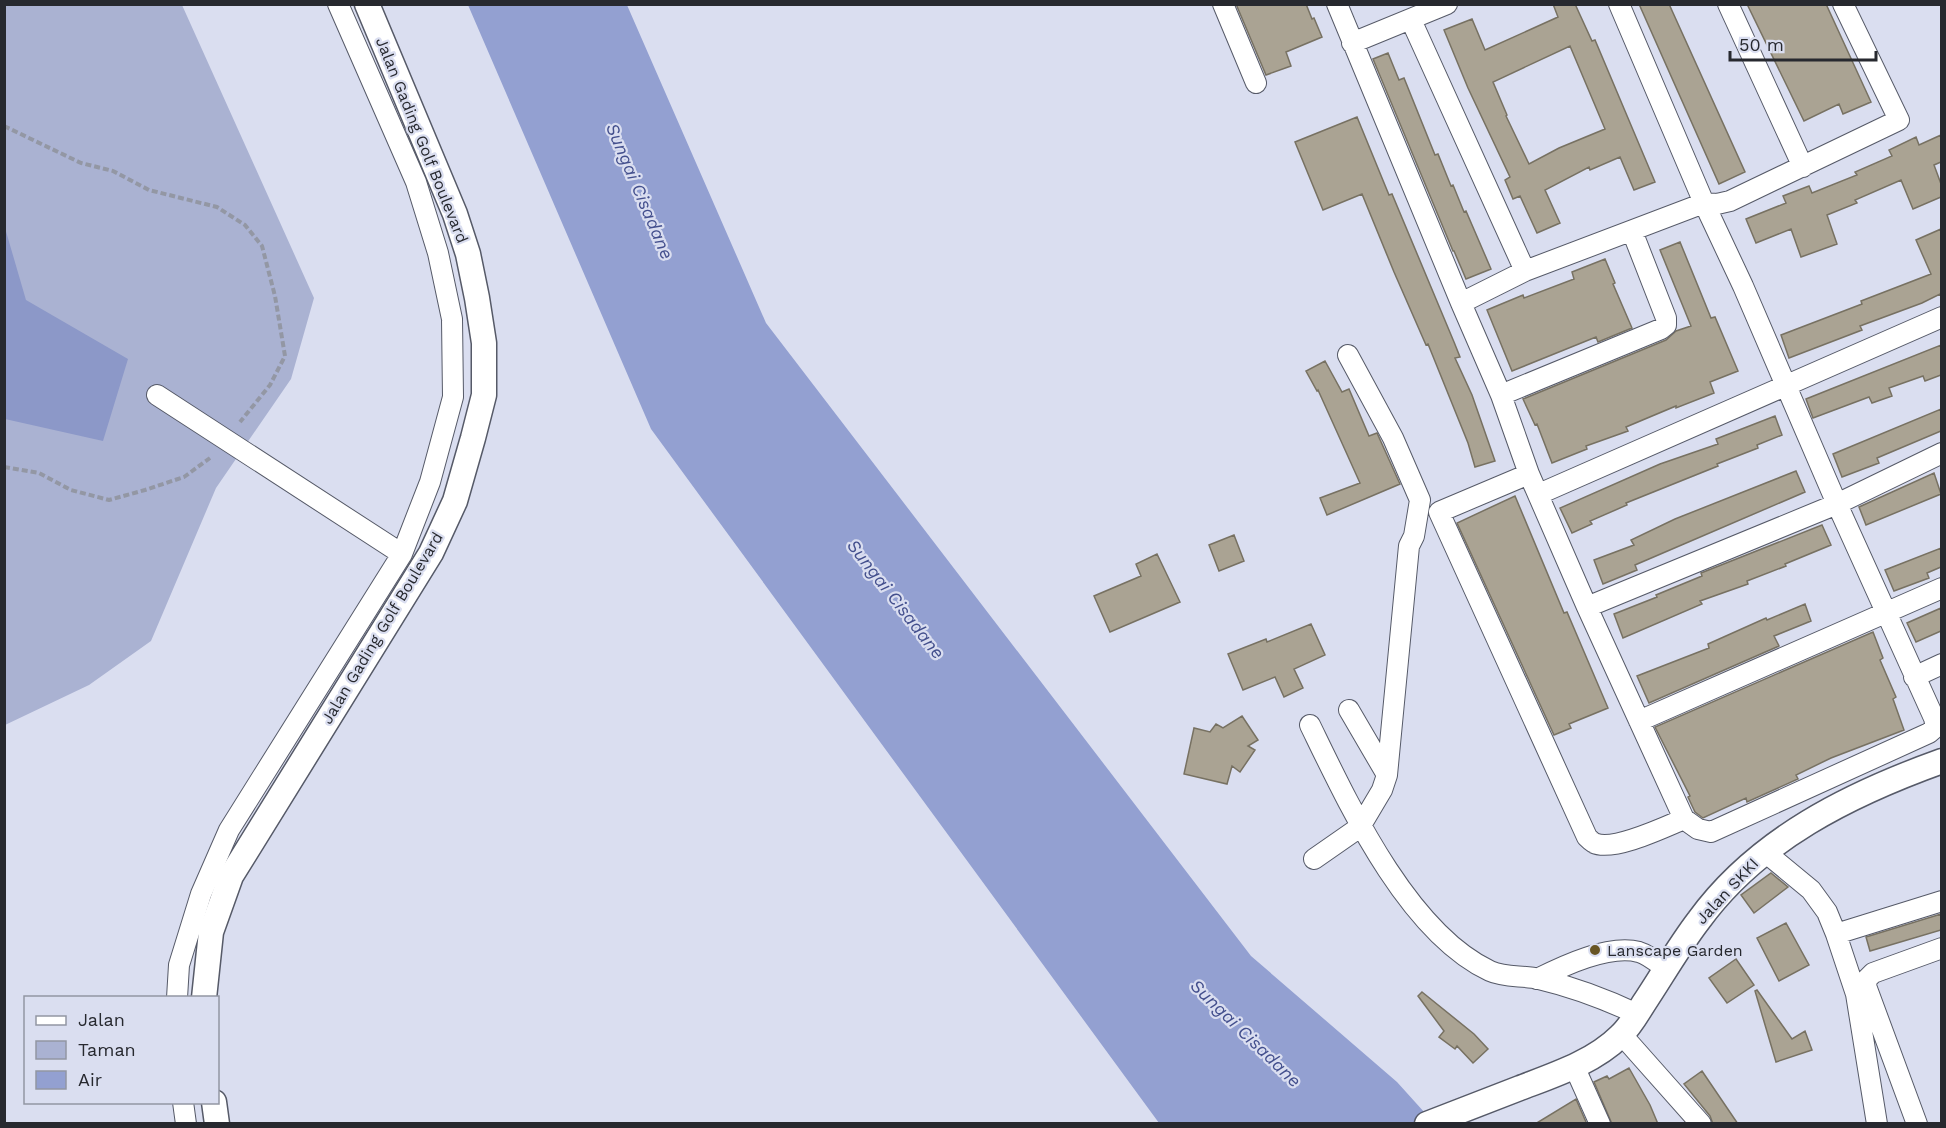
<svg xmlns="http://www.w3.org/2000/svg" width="1946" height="1128" font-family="'Work Sans',sans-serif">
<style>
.green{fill:#aab2d2}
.forest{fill:#8c98c8}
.water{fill:#93a0d1}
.building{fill:#aaa393;stroke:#777162;stroke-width:1.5;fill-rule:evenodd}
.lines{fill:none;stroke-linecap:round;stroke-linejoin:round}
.minor-casing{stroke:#565a68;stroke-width:22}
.major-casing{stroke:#565a68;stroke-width:27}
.path{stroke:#9397a4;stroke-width:4;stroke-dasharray:6 3;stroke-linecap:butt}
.minor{stroke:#fff;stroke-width:20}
.major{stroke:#fff;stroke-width:24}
.poi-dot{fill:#685523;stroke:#dadef0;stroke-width:2}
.labels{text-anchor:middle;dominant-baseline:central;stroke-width:4.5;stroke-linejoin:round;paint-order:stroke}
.street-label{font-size:16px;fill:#27292f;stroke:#dadef0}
.poi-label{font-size:16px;fill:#27292f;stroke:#dadef0;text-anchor:start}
.water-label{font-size:18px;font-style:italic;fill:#434f8d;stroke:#dadef0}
</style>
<rect width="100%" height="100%" fill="#dadef0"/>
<path class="green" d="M 5,5 L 182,5 L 314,298 L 291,379 L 216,488 L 151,641 L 89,685 L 5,725 Z"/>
<path class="forest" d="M 5,228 L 26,300 L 128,359 L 103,441 L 5,419 Z"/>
<path class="water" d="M 468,5 L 627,5 L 766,323 L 1251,956 L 1397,1082 L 1434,1123 L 1159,1123 L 651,429 Z"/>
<path class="building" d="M 1236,4 L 1306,4 L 1312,19 L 1314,18 L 1322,37 L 1286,52 L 1291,66 L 1266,75 Z
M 1553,4 L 1575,4 L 1592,41 L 1595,40 L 1655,182 L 1634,190 L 1620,157 L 1590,170 L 1589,167 L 1545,190 L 1560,223 L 1537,233 L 1520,196 L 1513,199 L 1505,180 L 1510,177 L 1468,88 L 1444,30 L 1472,19 L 1485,50 L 1558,17 ZM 1570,46 L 1605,129 L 1559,148 L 1529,164 L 1506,116 L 1507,115 L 1493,82 Z
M 1639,4 L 1669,4 L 1745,172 L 1719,184 Z
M 1747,4 L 1826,4 L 1871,102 L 1843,114 L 1839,104 L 1804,121 Z
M 1388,53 L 1399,80 L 1404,78 L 1435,155 L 1438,154 L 1451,186 L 1453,185 L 1464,212 L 1466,211 L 1491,269 L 1466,279 L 1454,251 L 1453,251 L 1373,59 Z
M 1357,117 L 1389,195 L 1392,194 L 1454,342 L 1460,357 L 1455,358 L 1472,395 L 1495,461 L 1475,467 L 1468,443 L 1428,344 L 1426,345 L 1394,272 L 1362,194 L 1323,210 L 1295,142 Z
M 1941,135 L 1941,162 L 1934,165 L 1941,184 L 1941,197 L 1913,209 L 1901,180 L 1855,200 L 1857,203 L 1827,215 L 1837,244 L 1801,257 L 1791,229 L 1756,243 L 1746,219 L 1786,203 L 1783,196 L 1809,186 L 1812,193 L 1857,175 L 1855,172 L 1892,156 L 1889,150 L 1916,137 L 1919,145 Z
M 1941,229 L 1941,297 L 1940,294 L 1922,303 L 1860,326 L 1862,330 L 1789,358 L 1781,335 L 1862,304 L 1861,301 L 1931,274 L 1916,240 Z
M 1680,242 L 1711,318 L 1715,317 L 1738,371 L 1710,382 L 1714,393 L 1676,408 L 1676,406 L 1626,427 L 1628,431 L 1586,446 L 1587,449 L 1552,463 L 1537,424 L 1535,425 L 1523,399 L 1666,340 L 1676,331 L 1691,326 L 1660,250 Z
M 1605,259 L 1615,283 L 1613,284 L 1632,328 L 1598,342 L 1596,337 L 1512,371 L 1487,310 L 1523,295 L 1524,298 L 1574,279 L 1572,272 Z
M 1941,345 L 1941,375 L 1925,381 L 1923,376 L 1889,388 L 1892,396 L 1872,403 L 1869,397 L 1813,418 L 1806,399 Z
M 1325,361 L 1342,392 L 1349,389 L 1369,436 L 1377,433 L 1400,484 L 1327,515 L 1320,498 L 1360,483 L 1318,390 L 1317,391 L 1306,371 Z
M 1941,409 L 1941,431 L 1877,458 L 1879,463 L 1842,477 L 1833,454 Z
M 1775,416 L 1782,435 L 1757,445 L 1758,448 L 1717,464 L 1718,466 L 1626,503 L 1627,505 L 1590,521 L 1592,524 L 1572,533 L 1560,508 L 1660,464 L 1718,444 L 1716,439 Z
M 1796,471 L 1805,492 L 1635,565 L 1637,570 L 1603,584 L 1594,560 L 1634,545 L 1631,540 L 1675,519 Z
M 1934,473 L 1941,494 L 1866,525 L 1859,507 Z
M 1515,496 L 1564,613 L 1567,612 L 1608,708 L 1569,724 L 1571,728 L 1554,735 L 1457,523 Z
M 1822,525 L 1831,545 L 1785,564 L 1786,566 L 1747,581 L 1748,584 L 1700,601 L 1702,604 L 1623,638 L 1614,614 L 1657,597 L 1656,595 L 1702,576 L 1701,573 Z
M 1234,535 L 1244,561 L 1219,571 L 1209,545 Z
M 1941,548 L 1941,567 L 1927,573 L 1929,578 L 1894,591 L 1885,570 Z
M 1157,554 L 1180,602 L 1110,632 L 1094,596 L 1141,576 L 1136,564 Z
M 1805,604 L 1811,621 L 1774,636 L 1779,646 L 1649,703 L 1637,676 L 1709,648 L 1708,644 L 1766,618 L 1767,620 Z
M 1941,608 L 1941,631 L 1916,642 L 1907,623 Z
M 1311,624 L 1325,655 L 1294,669 L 1303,688 L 1284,697 L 1275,677 L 1243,690 L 1228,654 L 1266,639 L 1267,642 Z
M 1873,632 L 1883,658 L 1880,660 L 1896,697 L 1893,699 L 1904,730 L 1831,758 L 1796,775 L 1798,779 L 1747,802 L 1746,798 L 1703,818 L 1695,812 L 1688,797 L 1690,796 L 1655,727 Z
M 1242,716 L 1258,740 L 1248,746 L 1255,750 L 1240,772 L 1232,766 L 1227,784 L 1184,774 L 1194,728 L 1210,732 L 1216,724 L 1223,728 Z
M 1771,873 L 1788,887 L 1754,913 L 1741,895 Z
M 1941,914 L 1941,930 L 1870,951 L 1866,937 Z
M 1786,923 L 1809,965 L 1779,981 L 1757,938 Z
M 1736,959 L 1754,985 L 1727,1003 L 1709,978 Z
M 1757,990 L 1792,1039 L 1805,1031 L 1812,1050 L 1776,1062 L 1755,991 Z
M 1422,992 L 1474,1034 L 1488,1049 L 1473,1063 L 1457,1046 L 1455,1049 L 1439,1037 L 1444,1031 L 1418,996 Z
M 1629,1068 L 1650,1105 L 1658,1124 L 1612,1124 L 1594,1082 L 1607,1076 L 1609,1079 Z
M 1702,1071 L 1738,1124 L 1713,1124 L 1710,1116 L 1684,1084 Z
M 1576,1099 L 1586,1122 L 1584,1124 L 1535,1124 Z"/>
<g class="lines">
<defs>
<path id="minor" d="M 1223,4 L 1256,83
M 1337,4 L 1461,303 L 1501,395 L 1529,474 L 1587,607 L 1684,819 C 1665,827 1613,852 1594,843 C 1593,843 1588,838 1587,837 L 1439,512 L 1529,474
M 1619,4 L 1704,203 L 1743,286 L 1837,504 L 1934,718 L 1936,727 L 1929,733 L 1711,832 L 1698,829 L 1684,819
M 1728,4 L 1803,167
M 1411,20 L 1525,271
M 1352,43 L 1447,4
M 1461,303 L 1525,271 L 1704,203 L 1717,204 L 1730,201 L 1899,120 L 1843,4
M 157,395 L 402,554
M 1501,395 L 1661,329 L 1666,325 L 1666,318 L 1632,231
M 1539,494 L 1942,317
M 1587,607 L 1837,504 L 1942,453
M 1914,677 L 1942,664
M 1349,710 L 1387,775
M 1639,721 L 1942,588
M 1310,725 C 1348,803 1407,932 1490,971 C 1505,978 1523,975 1539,979 C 1573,987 1605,999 1637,1014
M 1765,852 L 1811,890 L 1827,912 L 1836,934 L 1856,994 L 1877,1124
M 1314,859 L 1360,827 L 1382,790 L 1387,775 L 1409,546 L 1414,536 L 1420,500 L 1393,438 L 1348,355
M 1836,934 L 1942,901
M 1537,979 C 1563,966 1609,944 1639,952 C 1649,955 1658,963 1666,969
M 177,998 L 179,965 L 201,894 L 229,830 L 402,554 L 430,482 L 453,397 L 452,319 L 438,253 L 416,182 L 338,4
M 1622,1035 L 1701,1124
M 1574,1066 L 1600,1124
M 183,1102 L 186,1124
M 1917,1124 L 1866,986 L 1867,979 L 1873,973 L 1942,948"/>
<path id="major" d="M 204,998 L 211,932 L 231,876 L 431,553 L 455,501 L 473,438 L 484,395 L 484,343 L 477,298 L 468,254 L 455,214 L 367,4
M 214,1102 L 217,1124
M 1427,1124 C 1458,1112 1489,1100 1520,1088 C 1554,1075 1594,1062 1620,1036 C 1630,1027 1637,1014 1644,1003 C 1662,976 1679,946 1699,920 C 1758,839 1850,794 1942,761"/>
</defs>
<use href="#minor" class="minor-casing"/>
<use href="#major" class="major-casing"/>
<path class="path" d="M 4,126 L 81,163 L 113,171 L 149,190 L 217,207 L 245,225 L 262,246 L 275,296 L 285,356 L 270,385 L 240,422
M 4,467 L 39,473 L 71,490 L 109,500 L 145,490 L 184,477 L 210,458"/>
<use href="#minor" class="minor"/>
<use href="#major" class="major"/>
</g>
<circle class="poi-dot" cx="1595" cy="950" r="6"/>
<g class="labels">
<g class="street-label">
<text transform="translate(422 140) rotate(68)">Jalan Gading Golf Boulevard</text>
<text transform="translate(382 628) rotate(-59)">Jalan Gading Golf Boulevard</text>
<text transform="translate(1727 891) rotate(-47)">Jalan SKKI</text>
</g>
<g class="poi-label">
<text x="1607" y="950">Lanscape Garden</text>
</g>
<g class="water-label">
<text transform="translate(640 191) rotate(67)">Sungai Cisadane</text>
<text transform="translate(896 599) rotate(52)">Sungai Cisadane</text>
<text transform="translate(1246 1033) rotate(44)">Sungai Cisadane</text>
</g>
</g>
<rect width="1946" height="1128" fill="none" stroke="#27292f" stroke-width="12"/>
<rect x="24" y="996" width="195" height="108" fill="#dadef0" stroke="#9296a3" stroke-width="1.5"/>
<rect x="36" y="1016" width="30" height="9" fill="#ffffff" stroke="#9296a3" stroke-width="1.5"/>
<text x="78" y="1026" font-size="18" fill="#27292f">Jalan</text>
<rect x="36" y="1041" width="30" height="18" fill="#aab2d2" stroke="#9296a3" stroke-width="1.5"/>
<text x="78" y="1056" font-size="18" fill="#27292f">Taman</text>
<rect x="36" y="1071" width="30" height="18" fill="#93a0d1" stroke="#9296a3" stroke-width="1.5"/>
<text x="78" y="1086" font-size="18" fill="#27292f">Air</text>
<path d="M1730 51v9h146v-9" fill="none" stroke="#27292f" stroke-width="3"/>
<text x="1739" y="51" font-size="18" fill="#27292f" stroke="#dadef0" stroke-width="4.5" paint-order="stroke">50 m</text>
</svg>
